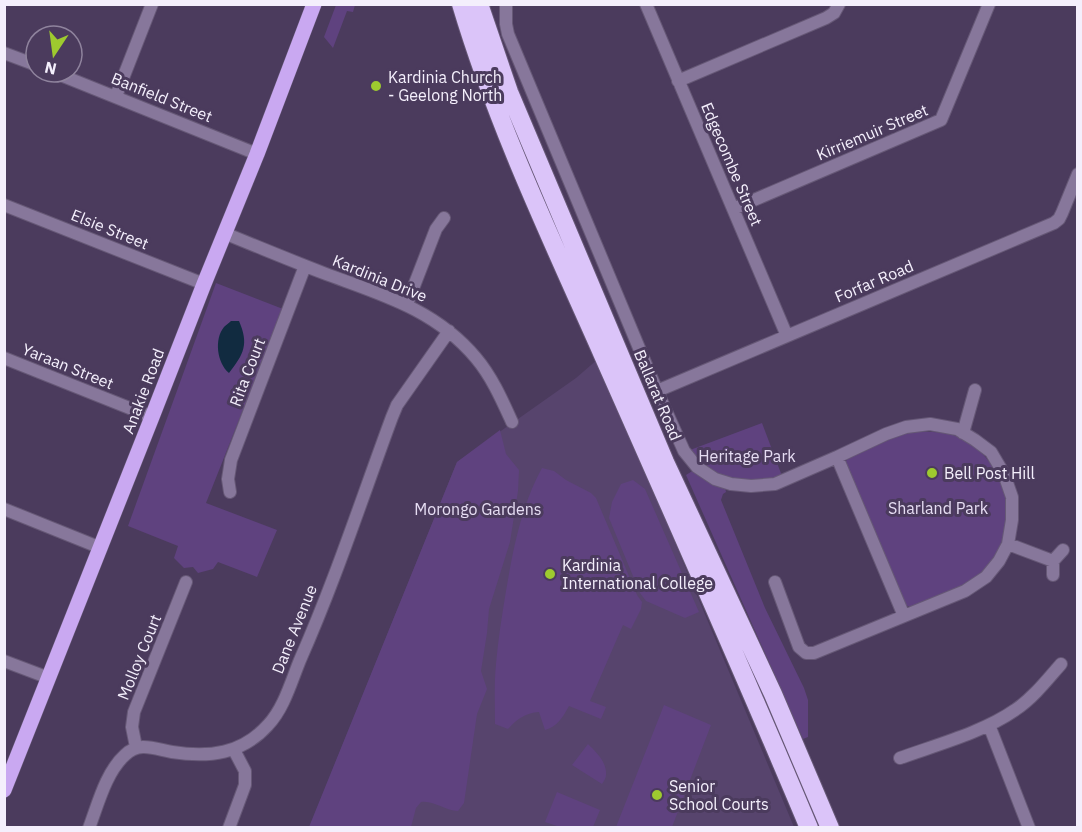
<svg xmlns="http://www.w3.org/2000/svg" width="1082" height="832" font-family="'IBM Plex Sans',sans-serif">
<style>
.built{fill:#57446d}
.green{fill:#5f427f}
.water{fill:#112b40}
.lines{fill:none;stroke-linecap:round;stroke-linejoin:round}
.minor-casing{stroke:#665876;stroke-width:14}
.major-casing{stroke:#665876;stroke-width:16}
.highway-casing{stroke:#665876;stroke-width:20}
.minor{stroke:#87779b;stroke-width:12}
.major{stroke:#c9a8f1;stroke-width:15}
.highway{stroke:#dbc4f9;stroke-width:18}
.poi-dot{fill:#9eca2f;stroke:#4b3b5d;stroke-width:2}
.labels{text-anchor:middle;dominant-baseline:central;stroke-width:6;stroke-linejoin:round;paint-order:stroke}
.poi-label{font-size:16px;fill:#f4effc;stroke:#4b3b5d;text-anchor:start}
.street-label{font-size:16px;fill:#f4effc;stroke:#4b3b5d}
.park-label{font-size:16px;fill:#e6ddf3;stroke:#4b3b5d}
</style>
<rect width="100%" height="100%" fill="#4b3b5d"/>
<path class="built" d="M 598,359 L 794,827 L 309,828 L 457,462 L 576,378 Z"/>
<path class="green" d="M 336,5 L 355,5 L 353,12 L 347,11 L 333,48 L 324,37 Z
M 216,283 L 283,309 L 206,503 L 277,530 L 257,577 L 218,562 L 213,569 L 198,573 L 193,567 L 184,568 L 174,558 L 178,546 L 128,526 Z
M 762,423 L 782,476 C 757,485 724,482 703,465 C 698,461 694,455 690,450 Z
M 500,430 L 506,454 L 519,470 L 518,491 L 510,542 L 489,609 L 487,633 L 481,671 L 487,689 L 477,714 L 464,803 L 458,811 C 445,811 434,800 421,802 L 416,808 L 411,827 L 309,827 L 457,462 Z
M 912,431 C 925,432 940,431 953,435 C 1003,453 1023,517 993,561 C 982,578 962,586 944,594 C 937,598 922,606 915,607 C 911,607 908,606 905,605 L 845,464 L 848,456 L 855,452 Z
M 542,468 L 554,471 L 566,480 L 591,493 L 596,498 L 637,595 L 642,602 L 641,609 L 631,629 L 623,625 L 590,701 L 606,707 L 601,719 L 569,706 C 563,717 557,727 545,730 L 539,712 C 525,713 517,719 508,729 L 495,724 C 495,704 494,684 496,664 C 498,640 502,615 506,591 C 513,550 521,506 542,468 Z
M 694,470 L 725,488 L 726,492 L 723,494 L 721,500 L 765,608 L 804,688 L 808,700 L 808,737 L 803,739 L 686,475 Z
M 633,480 L 645,489 L 699,612 L 685,618 L 646,601 L 640,593 L 609,518 L 612,502 L 621,484 Z
M 664,705 L 711,725 L 672,827 L 616,827 Z
M 588,744 C 596,752 607,762 606,775 C 606,778 604,781 602,784 L 572,765 Z
M 557,792 L 600,810 L 593,827 L 560,827 L 545,822 Z"/>
<path class="water" d="M 231,321 L 239,321 C 249,344 244,354 229,373 C 217,363 214,339 224,327 C 226,325 229,323 231,321 Z"/>
<g class="lines">
<defs>
<path id="minor" d="M 506,4 L 506,24 L 508,34 L 657,391 L 684,451 L 697,467 L 715,479 L 731,484 L 751,486 L 775,484 L 837,457 L 886,434 L 906,427 L 930,424 L 957,429 L 975,440 L 991,452 L 1004,474 L 1012,497 L 1012,520 L 1008,544 L 999,561 L 986,577 L 965,591 L 814,653 L 806,653 L 799,647 L 775,582
M 646,4 L 787,336
M 4,53 L 36,65
M 53,72 L 257,154
M 678,81 L 826,18 L 834,13 L 839,4
M 116,96 L 152,4
M 4,205 L 204,284
M 733,209 L 941,120 L 989,4
M 224,233 C 258,247 292,261 326,274 C 383,295 436,310 476,358 C 492,377 502,400 512,422
M 407,304 L 436,229 L 444,218
M 4,358 L 152,417
M 657,391 L 1054,223 L 1059,219 L 1062,213 L 1078,174
M 963,433 L 975,390
M 837,457 L 904,616
M 230,492 L 228,479 L 231,460 L 305,266
M 4,509 L 101,548
M 1008,544 L 1053,561
M 1053,575 L 1053,561 L 1063,550
M 4,661 L 49,678
M 989,725 L 1029,828
M 136,747 L 132,727 L 134,712 L 186,582
M 900,758 C 936,745 984,732 1015,710 C 1033,698 1047,680 1061,664
M 89,828 C 98,804 106,772 125,755 C 139,741 155,749 172,752 C 209,758 242,754 268,725 C 284,708 291,682 300,660 C 335,581 362,498 392,417 L 397,405 L 449,331
M 229,828 L 245,785 L 245,771 L 234,750"/>
<path id="major" d="M 4,790 L 152,417 L 204,284 L 257,154 L 314,4"/>
<path id="highway" d="M 461,4 C 497,125 551,238 602,353 C 672,511 742,668 809,828
M 479,4 L 509,92 L 665,462 L 773,694 L 830,828"/>
</defs>
<use href="#minor" class="minor-casing"/>
<use href="#major" class="major-casing"/>
<use href="#highway" class="highway-casing"/>
<use href="#minor" class="minor"/>
<use href="#major" class="major"/>
<use href="#highway" class="highway"/>
</g>
<g class="poi-dot">
<circle cx="376" cy="86" r="6"/>
<circle cx="932" cy="473" r="6"/>
<circle cx="550" cy="574" r="6"/>
<circle cx="657" cy="795" r="6"/>
</g>
<g class="labels">
<g class="poi-label">
<text x="388" y="77">Kardinia Church<tspan x="388" dy="18">- Geelong North</tspan></text>
<text x="944" y="473">Bell Post Hill</text>
<text x="562" y="565">Kardinia<tspan x="562" dy="18">International College</tspan></text>
<text x="669" y="786">Senior<tspan x="669" dy="18">School Courts</tspan></text>
</g>
<g class="street-label">
<text transform="translate(162 97) rotate(22)">Banfield Street</text>
<text transform="translate(872 132) rotate(-23)">Kirriemuir Street</text>
<text transform="translate(732 164) rotate(67)">Edgecombe Street</text>
<text transform="translate(110 229) rotate(22)">Elsie Street</text>
<text transform="translate(380 278) rotate(22)">Kardinia Drive</text>
<text transform="translate(874 281) rotate(-23)">Forfar Road</text>
<text transform="translate(68 366) rotate(22)">Yaraan Street</text>
<text transform="translate(247 372) rotate(-69)">Rita Court</text>
<text transform="translate(143 391) rotate(-69)">Anakie Road</text>
<text transform="translate(658 395) rotate(67)">Ballarat Road</text>
<text transform="translate(294 629) rotate(-68)">Dane Avenue</text>
<text transform="translate(139 657) rotate(-68)">Molloy Court</text>
</g>
<g class="park-label">
<text x="747" y="456">Heritage Park</text>
<text x="938" y="508">Sharland Park</text>
<text x="478" y="509">Morongo Gardens</text>
</g>
</g>
<rect width="1082" height="832" fill="none" stroke="#f4effc" stroke-width="12"/>
<g transform="translate(54 54) rotate(193)"><circle r="28" fill="#4b3b5d" stroke="#8f839d" stroke-width="1.5"/>
<path d="M0-4.5L10 22L0 15L-10 22Z" fill="#9eca2f"/>
<text y="-9" font-size="16" font-weight="bold" text-anchor="middle" fill="#f4effc">N</text>
</g>
</svg>
